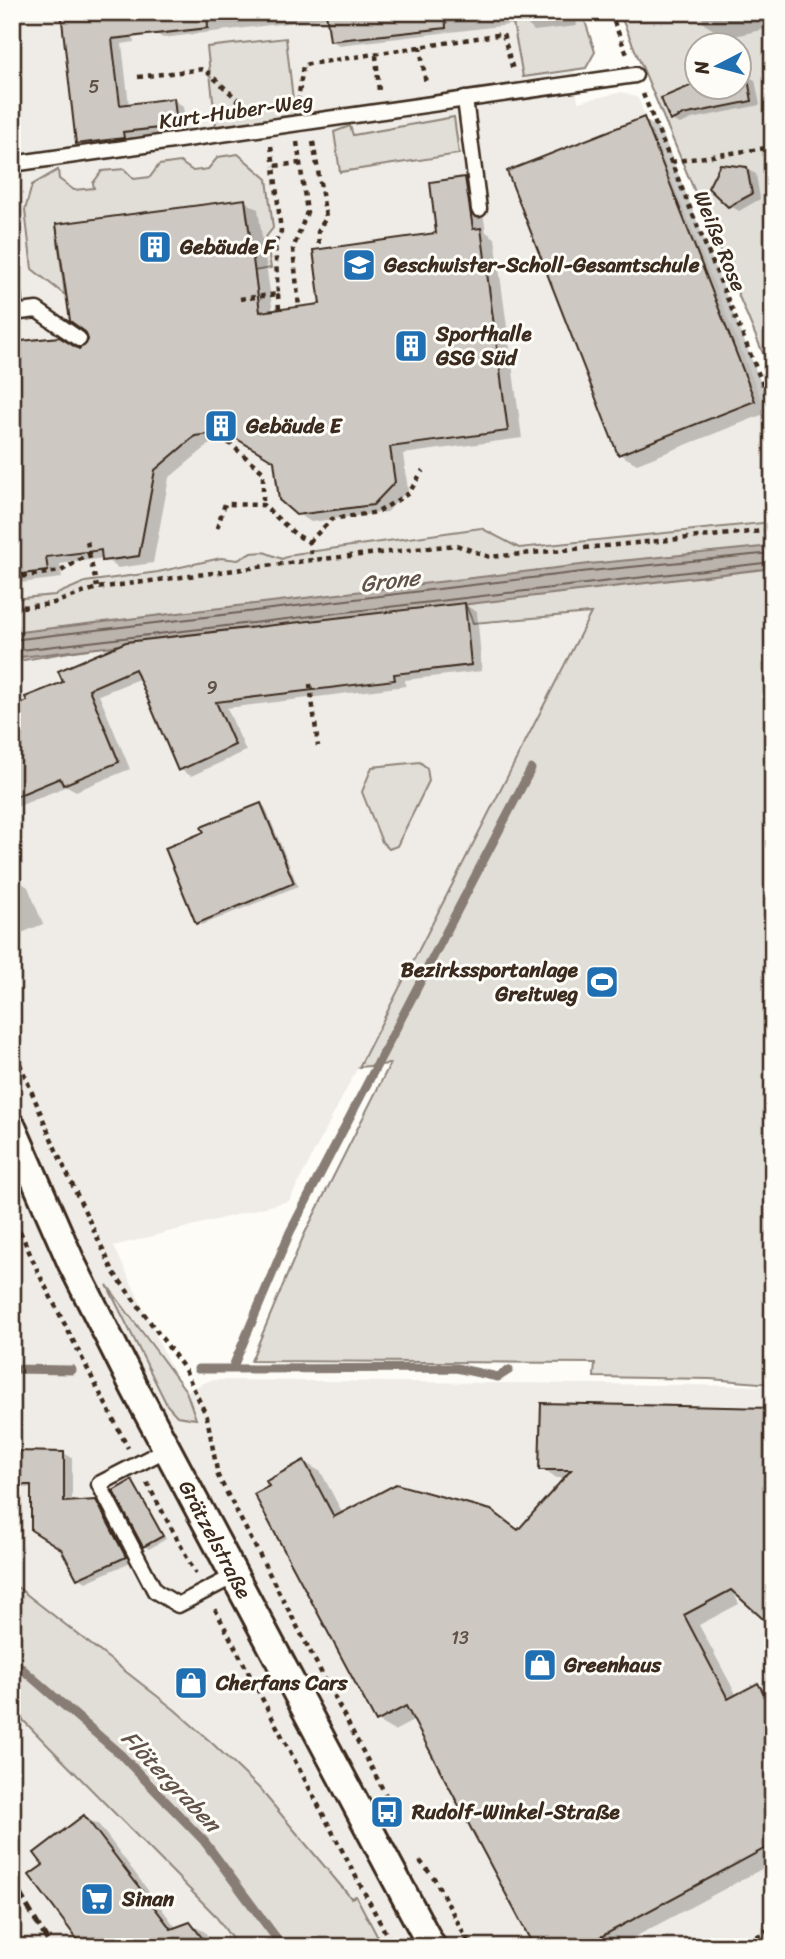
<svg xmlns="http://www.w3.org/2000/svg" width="785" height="1959" font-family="Sriracha,sans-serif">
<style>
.built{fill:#efece7}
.green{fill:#e1ded7;stroke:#8e847a;stroke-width:2;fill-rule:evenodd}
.water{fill:#bbb4ad;stroke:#887d74;stroke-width:2}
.shadow{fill:#0003}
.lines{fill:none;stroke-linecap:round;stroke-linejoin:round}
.shore{stroke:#6e6157;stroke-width:2}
.stream{stroke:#887d74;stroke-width:9}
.building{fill:#cdc8c2;stroke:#3b2a1e;stroke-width:2}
.service-casing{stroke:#3b2a1e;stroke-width:19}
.minor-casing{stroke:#3b2a1e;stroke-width:32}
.path{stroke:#3b2a1e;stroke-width:4.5;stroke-dasharray:5 5;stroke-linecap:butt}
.service{stroke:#fdfcf7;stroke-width:14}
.minor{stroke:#fdfcf7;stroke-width:26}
.rail{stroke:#3b2a1e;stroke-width:5;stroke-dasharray:10 5;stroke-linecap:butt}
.labels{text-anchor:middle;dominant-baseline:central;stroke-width:6;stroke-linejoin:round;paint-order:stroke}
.number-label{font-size:18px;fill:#605247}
.street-label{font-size:21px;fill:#3b2a1e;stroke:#fdfcf7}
.poi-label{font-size:21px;font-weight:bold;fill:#3b2a1e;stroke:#fdfcf7;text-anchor:start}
.water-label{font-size:23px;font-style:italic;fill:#615349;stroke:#fdfcf7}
</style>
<rect width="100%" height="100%" fill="#fdfcf7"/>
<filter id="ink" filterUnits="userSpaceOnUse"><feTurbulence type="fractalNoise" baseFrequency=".0143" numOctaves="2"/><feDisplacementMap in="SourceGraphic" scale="14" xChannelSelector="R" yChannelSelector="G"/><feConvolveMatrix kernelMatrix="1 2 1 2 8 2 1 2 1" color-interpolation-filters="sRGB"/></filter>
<g filter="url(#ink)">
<path class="built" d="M 12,12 L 511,12 L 523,77 L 574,69 L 578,102 L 622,92 L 638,98 L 773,428 L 773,522 L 519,548 L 481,528 L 294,554 L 282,559 L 271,554 L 251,553 L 238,560 L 221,558 L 158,572 L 85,582 L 55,595 L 12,599 Z
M 465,603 L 474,623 L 592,612 L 289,1201 L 114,1246 L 186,1400 L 189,1398 L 186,1391 L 211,1380 L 773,1386 L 773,1947 L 12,1947 L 12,662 L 126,642 Z"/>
<path class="green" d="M 511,12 L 582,12 L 595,52 L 586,68 L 523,77 Z
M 619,12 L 773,12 L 773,377 ZM 698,46 L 740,46 L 740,88 L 698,88 Z
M 286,38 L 295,117 L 216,126 L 207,47 Z
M 454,117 L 459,154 L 340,172 L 334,132 L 350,126 L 353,135 Z
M 238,154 L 267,179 L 273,228 L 266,237 L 271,268 L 254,271 L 56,224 L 65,295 L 32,269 L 25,210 L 32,185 L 58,170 L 59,179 L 74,190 L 94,188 L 93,183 L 102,171 L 124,169 L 134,179 L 150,177 L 159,165 L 180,162 L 193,171 L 208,169 L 218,157 Z
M 773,522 L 773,1384 L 710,1379 L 594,1377 L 595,1363 L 251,1361 L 304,1235 L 390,1064 L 359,1067 L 591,613 L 473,623 L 465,603 L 126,642 L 12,662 L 12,599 L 55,595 L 85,582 L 158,572 L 221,558 L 238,560 L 251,553 L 264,552 L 282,559 L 294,554 L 481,528 L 519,548 Z
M 420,762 L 427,768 L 429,781 L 397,846 L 389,849 L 382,842 L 362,792 L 372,767 Z
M 107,1285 L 186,1391 L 196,1419 L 177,1416 L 167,1405 Z
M 12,1583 L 175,1710 L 213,1744 L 259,1788 L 351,1898 L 356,1896 L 383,1947 L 238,1947 L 214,1914 L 12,1709 Z"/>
<path class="water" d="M 773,546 L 773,568 L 12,658 L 12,633 L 589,564 Z"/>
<path class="shadow" d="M 62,12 L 127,12 L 134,42 L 122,44 L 129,105 L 174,100 L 183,106 L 186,131 L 132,137 L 133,143 L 88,149 L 78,143 Z
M 153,12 L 575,12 L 577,26 L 534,31 L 526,23 L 339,45 L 331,40 L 328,18 L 163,38 L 155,33 Z
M 701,12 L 773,12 L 773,27 L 727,38 L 704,24 Z
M 747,76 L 755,80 L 760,105 L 692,119 L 680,124 L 671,120 L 693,86 L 740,88 Z
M 643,119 L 661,130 L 772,411 L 637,464 L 619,454 Z
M 746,169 L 756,174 L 760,199 L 739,211 L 729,205 Z
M 465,179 L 479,187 L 486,232 L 495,238 L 522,438 L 403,454 L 408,490 L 387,512 L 311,522 L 297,513 L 275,460 L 241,439 L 210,444 L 169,478 L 153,563 L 118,568 L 104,558 L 60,564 L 62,578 L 12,584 L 12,344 L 78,350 L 88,346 L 244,201 L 258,209 L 273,312 L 322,306 L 438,235 Z
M 465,605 L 477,612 L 482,671 L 405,680 L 406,686 L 227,708 L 246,751 L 191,776 L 179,769 L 141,678 L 99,695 L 130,769 L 76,791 L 67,786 L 12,809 L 12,709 L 65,683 L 60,672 Z
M 261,805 L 265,807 L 298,886 L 202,925 L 197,922 L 206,833 Z
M 17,880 L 28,887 L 43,924 L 12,937 L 12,881 Z
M 12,1251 L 20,1270 L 12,1273 Z
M 12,1282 L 17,1294 L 12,1296 Z
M 542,1405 L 731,1587 L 739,1604 L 699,1625 L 737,1696 L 758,1685 L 773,1694 L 773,1863 L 616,1947 L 536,1947 L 415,1720 L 394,1731 L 377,1721 L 304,1462 L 321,1472 L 343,1514 L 491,1511 L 520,1530 L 566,1478 L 557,1478 L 541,1469 Z
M 12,1453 L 64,1453 L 72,1458 L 72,1503 L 96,1502 L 104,1506 L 133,1561 L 86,1582 L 78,1577 L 32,1488 L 12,1488 Z
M 132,1482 L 166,1539 L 149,1549 L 144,1546 Z
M 84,1817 L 99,1825 L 177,1929 L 190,1924 L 205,1932 L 216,1947 L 85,1947 Z
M 12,1935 L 22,1940 L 22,1947 L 12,1947 Z"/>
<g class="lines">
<path class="shore" d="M 12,640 L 590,571 L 773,553
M 12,651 L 773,562"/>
<path class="stream" d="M 12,1369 L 72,1370
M 198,1369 L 232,1369 L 290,1232 L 531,769
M 232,1369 L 456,1368 L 498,1377 L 509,1370
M 12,1660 L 122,1756 L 204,1841 L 283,1947"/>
</g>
<path class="building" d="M 61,12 L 207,12 L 208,28 L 112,39 L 120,105 L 174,98 L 177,126 L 123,132 L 124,138 L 76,144 Z
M 326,12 L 445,12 L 446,28 L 330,41 Z
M 747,74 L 752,101 L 683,115 L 670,121 L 661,98 L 697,83 L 697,88 L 739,88 L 739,75 Z
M 644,117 L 755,401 L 618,455 L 507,171 Z
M 720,164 L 747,167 L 752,194 L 728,207 L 708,188 Z
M 465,177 L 473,229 L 481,228 L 508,431 L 390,447 L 395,482 L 373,505 L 296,515 L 279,500 L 274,461 L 225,432 L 195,436 L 155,470 L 139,556 L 102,561 L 101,550 L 46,557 L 48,571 L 12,575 L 12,342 L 59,337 L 79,349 L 88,340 L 85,332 L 70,321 L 56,224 L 245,199 L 260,312 L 320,304 L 313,250 L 436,233 L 430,182 Z
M 465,603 L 471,665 L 394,674 L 395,680 L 216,702 L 235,745 L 178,771 L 135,669 L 89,689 L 119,762 L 63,785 L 60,778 L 12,798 L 12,707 L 27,701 L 25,697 L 63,682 L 58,671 L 126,642 Z
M 261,803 L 294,883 L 196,924 L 165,848 L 204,832 L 201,827 Z
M 541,1403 L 773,1408 L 773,1628 L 731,1590 L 684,1615 L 728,1699 L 758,1683 L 773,1710 L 773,1844 L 582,1947 L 534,1947 L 406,1706 L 376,1722 L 254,1494 L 269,1486 L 266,1481 L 304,1460 L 334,1517 L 396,1484 L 491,1510 L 518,1530 L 571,1470 L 539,1470 Z
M 12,1451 L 64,1452 L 64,1502 L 96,1500 L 126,1557 L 77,1579 L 61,1549 L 31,1530 L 31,1485 L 12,1485 Z
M 132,1480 L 163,1536 L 143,1547 L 113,1491 Z
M 84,1815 L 171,1929 L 190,1922 L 209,1947 L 83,1947 L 29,1875 L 43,1865 L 34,1853 Z"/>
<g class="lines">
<defs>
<path id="service" d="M 465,99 L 479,209
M 12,164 L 635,75
M 12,286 L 15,313
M 12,313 L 37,310 L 79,339
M 167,1449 L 99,1484 L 155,1591 L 178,1605 L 234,1576"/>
<g id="minor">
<path id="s1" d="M 12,1127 L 72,1264 L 135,1389 L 432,1947"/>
</g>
</defs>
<use href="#service" class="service-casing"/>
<use href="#minor" class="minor-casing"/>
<path class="path" d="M 610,12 L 628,57
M 12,30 L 24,12
M 420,46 L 426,84
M 376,55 L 379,92
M 138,77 L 204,69 L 248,109
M 643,94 L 773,409
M 298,102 L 303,65 L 503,34 L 513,70
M 297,142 L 307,212 L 293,249 L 299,307
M 313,142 L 326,217 L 318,232 L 319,247
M 271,146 L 274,166
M 671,162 L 773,147
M 278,294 L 279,310
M 240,299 L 278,294 L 275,243 L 281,232 L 274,166 L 300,163
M 228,442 L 263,472 L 263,505
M 217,528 L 225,504 L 263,505 L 295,534 L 309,542 L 312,560
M 309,542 L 332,519 L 378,512 L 409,493 L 423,470
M 89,554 L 97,587
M 12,578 L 61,571 L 89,554 L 87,540
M 12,608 L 51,604 L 97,588 L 312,560 L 456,545 L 490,557 L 773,530
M 310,684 L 318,746
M 12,1045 L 56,1150 L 114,1273 L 184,1368 L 207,1417 L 218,1476 L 390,1803
M 12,1213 L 39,1274 L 128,1448
M 147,1483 L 196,1574
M 215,1609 L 393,1947
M 420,1861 L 434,1878 L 471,1947
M 739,1947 L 773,1927"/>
<use href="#service" class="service"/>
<use href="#minor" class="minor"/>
<path class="rail" d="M 12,1880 L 51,1947"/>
</g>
</g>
<defs>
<symbol id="building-square" viewBox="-11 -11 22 22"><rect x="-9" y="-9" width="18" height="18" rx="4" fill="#1f6fb2" stroke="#fdfcf7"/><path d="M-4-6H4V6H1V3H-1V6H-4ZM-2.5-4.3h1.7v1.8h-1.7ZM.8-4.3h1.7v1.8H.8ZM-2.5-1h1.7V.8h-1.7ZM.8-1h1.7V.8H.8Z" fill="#fff"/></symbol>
<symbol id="school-square" viewBox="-11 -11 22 22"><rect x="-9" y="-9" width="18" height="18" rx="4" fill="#1f6fb2" stroke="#fdfcf7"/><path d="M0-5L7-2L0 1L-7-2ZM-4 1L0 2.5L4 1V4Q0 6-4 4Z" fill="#fff"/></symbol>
<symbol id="stadium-square" viewBox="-11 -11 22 22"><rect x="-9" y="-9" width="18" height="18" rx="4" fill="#1f6fb2" stroke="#fdfcf7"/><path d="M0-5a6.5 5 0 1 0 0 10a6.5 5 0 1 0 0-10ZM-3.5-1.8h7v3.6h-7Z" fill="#fff"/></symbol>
<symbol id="shop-square" viewBox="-11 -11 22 22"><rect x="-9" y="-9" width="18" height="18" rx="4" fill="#1f6fb2" stroke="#fdfcf7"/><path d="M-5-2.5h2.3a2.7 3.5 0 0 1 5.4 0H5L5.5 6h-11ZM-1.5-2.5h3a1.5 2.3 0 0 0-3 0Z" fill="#fff"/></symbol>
<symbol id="bus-square" viewBox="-11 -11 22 22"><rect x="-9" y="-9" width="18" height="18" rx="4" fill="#1f6fb2" stroke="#fdfcf7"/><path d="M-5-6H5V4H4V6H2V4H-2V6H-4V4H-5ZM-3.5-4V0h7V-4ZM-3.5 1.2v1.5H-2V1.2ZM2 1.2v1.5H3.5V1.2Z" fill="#fff"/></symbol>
<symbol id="supermarket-square" viewBox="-11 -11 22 22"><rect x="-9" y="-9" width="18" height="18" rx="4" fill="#1f6fb2" stroke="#fdfcf7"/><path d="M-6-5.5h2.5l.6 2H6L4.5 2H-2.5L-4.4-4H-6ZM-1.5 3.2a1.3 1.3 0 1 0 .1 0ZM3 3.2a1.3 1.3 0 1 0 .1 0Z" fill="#fff"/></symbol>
</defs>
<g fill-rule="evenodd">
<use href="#building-square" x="136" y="228" width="38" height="38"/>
<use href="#school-square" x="340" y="246" width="38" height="38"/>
<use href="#building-square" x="392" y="327" width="38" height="38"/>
<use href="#building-square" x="202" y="407" width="38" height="38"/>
<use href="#stadium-square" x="583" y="963" width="38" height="38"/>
<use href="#shop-square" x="521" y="1646" width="38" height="38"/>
<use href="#shop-square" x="172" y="1664" width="38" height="38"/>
<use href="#bus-square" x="368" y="1793" width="38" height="38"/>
<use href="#supermarket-square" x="78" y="1880" width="38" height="38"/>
</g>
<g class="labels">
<g class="number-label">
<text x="94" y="87">5</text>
<text x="212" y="688">9</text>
<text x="460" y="1638">13</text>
</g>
<g class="street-label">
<text transform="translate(236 111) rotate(-8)">Kurt-Huber-Weg</text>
<text transform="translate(720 241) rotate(68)">Weiße Rose</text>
<text stroke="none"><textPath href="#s1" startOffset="460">Grätzelstraße</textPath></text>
</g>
<g class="poi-label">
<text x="180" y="247">Gebäude F</text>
<text x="384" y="265">Geschwister-Scholl-Gesamtschule</text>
<text x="436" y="334">Sporthalle<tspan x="436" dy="24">GSG Süd</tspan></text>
<text x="246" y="426">Gebäude E</text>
<text x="578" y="970" text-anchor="end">Bezirkssportanlage<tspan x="578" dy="24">Greitweg</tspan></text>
<text x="564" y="1665">Greenhaus</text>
<text x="216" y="1683">Cherfans Cars</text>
<text x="412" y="1812">Rudolf-Winkel-Straße</text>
<text x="122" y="1899">Sinan</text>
</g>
<g class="water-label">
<text transform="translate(390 581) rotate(-7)">Grone</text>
<text transform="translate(171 1781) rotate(46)">Flötergraben</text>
</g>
</g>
<rect width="785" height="1959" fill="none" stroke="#fdfcf7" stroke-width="42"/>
<rect x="21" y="21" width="743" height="1917" fill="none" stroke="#3b2a1e" stroke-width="2.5" filter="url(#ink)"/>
<g transform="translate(718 66) rotate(264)"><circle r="33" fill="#fdfcf7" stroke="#afa8a0" stroke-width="2"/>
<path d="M0-5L12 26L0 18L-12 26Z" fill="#1f6fb2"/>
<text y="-10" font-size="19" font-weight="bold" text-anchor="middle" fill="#3b2a1e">N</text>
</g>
</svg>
